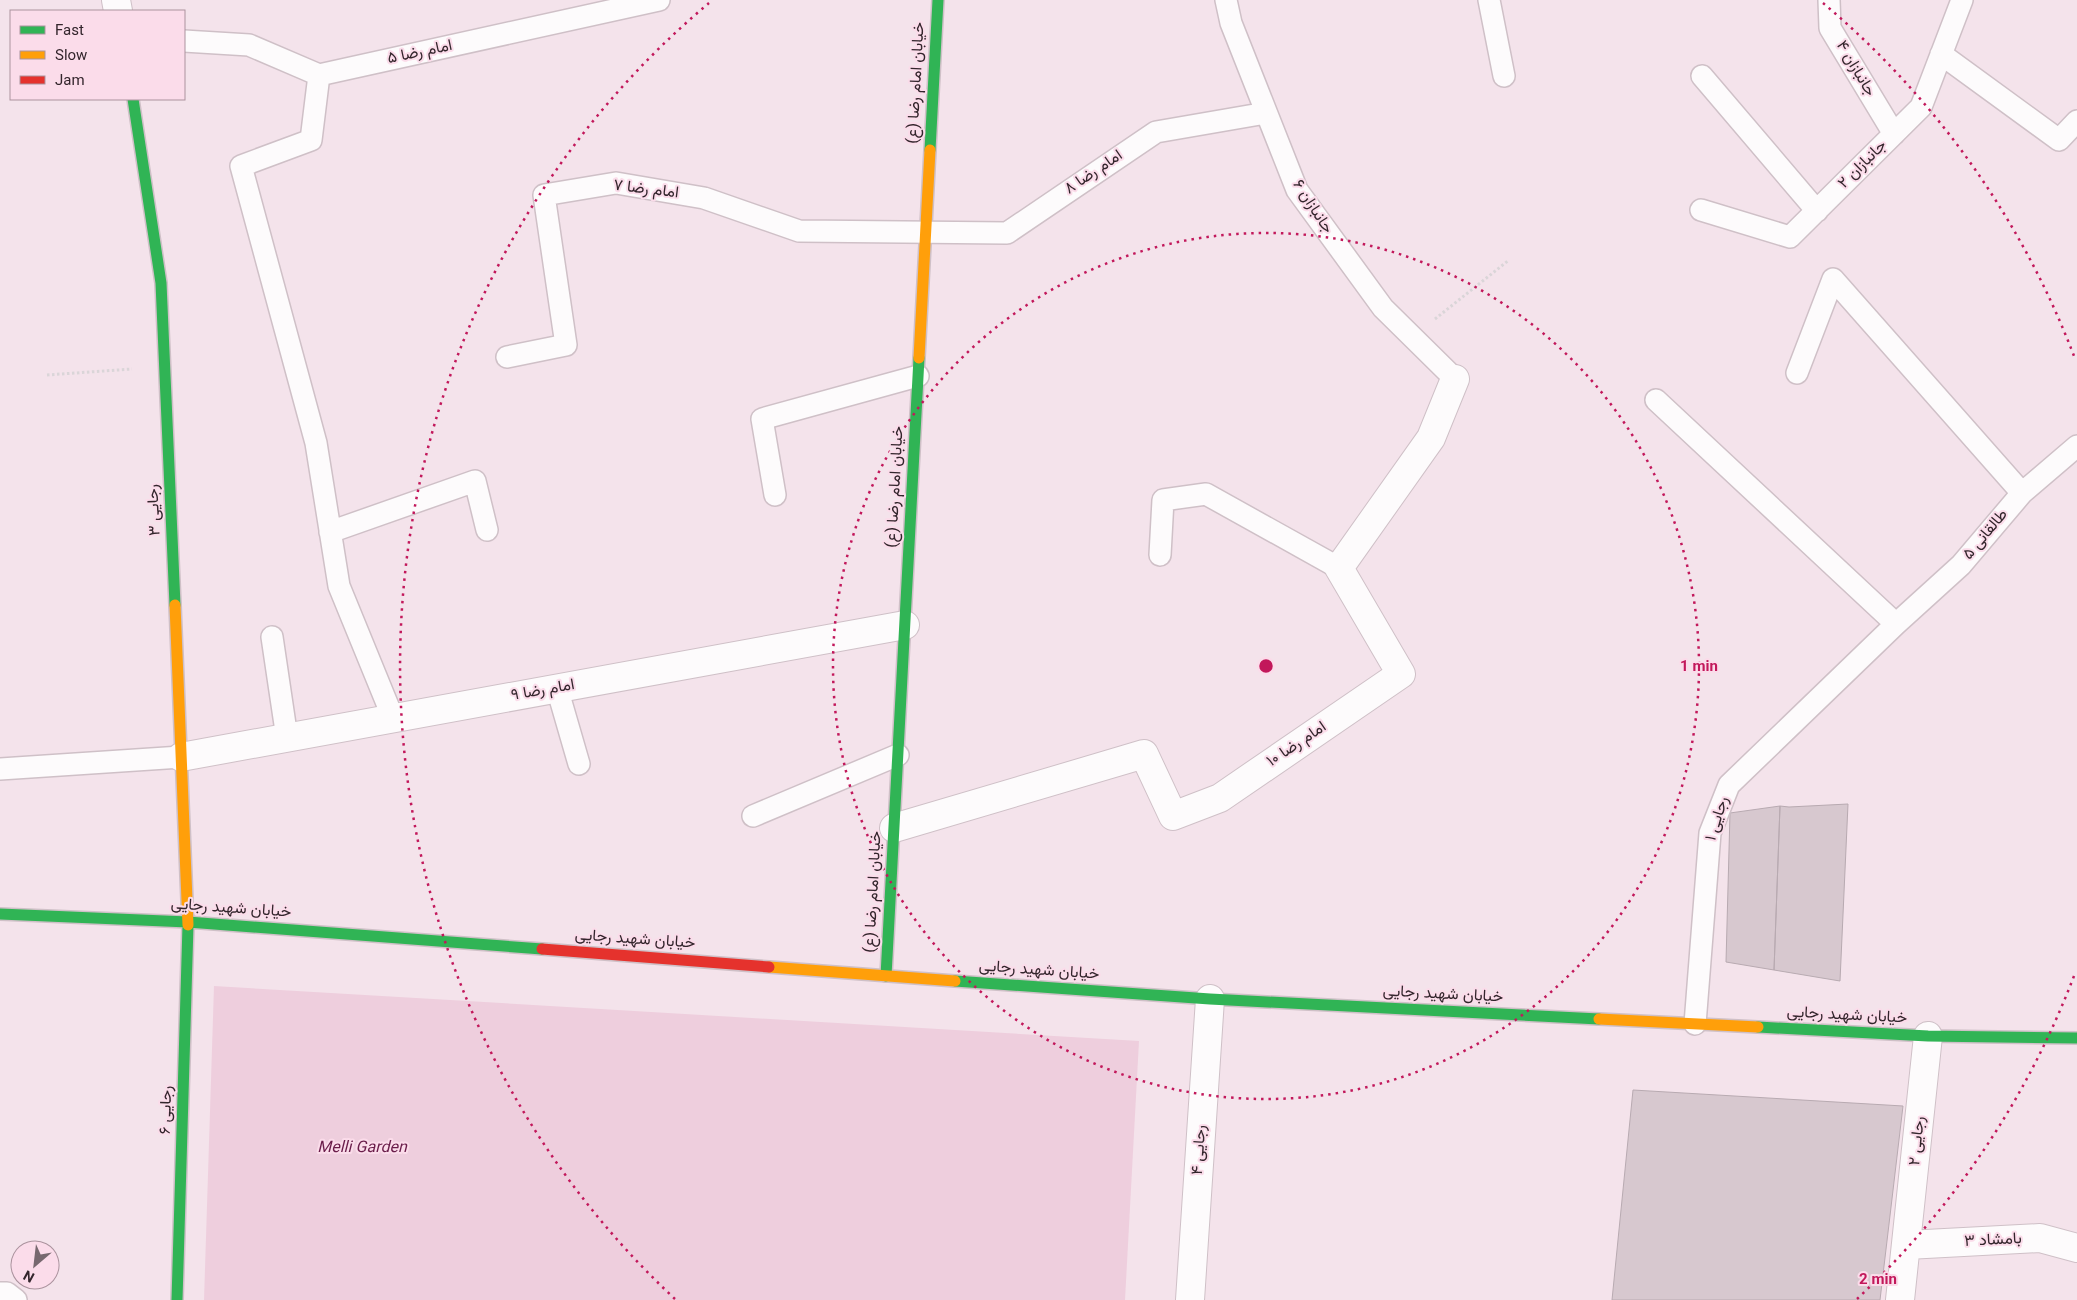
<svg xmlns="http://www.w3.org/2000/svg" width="2077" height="1300" font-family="Georgia,Vazirmatn,serif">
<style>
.green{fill:#eecedd}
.building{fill:#d7c8cf;stroke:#b8aab1}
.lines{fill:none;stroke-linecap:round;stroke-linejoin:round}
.lane-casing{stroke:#cfc0c7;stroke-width:24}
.street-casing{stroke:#cfc0c7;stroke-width:30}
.fast-casing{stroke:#cfc0c7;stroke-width:14}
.slow-casing{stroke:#cfc0c7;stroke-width:14}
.jam-casing{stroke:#cfc0c7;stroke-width:14}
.path{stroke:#dad5d8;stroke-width:3;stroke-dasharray:2.5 2.5;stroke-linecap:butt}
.lane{stroke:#fdfbfc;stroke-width:21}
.street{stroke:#fdfbfc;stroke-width:28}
.fast{stroke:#30b455;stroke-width:11}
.slow{stroke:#ff9f0a;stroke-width:11}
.jam{stroke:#e5322d;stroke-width:11}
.ring{fill:none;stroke:#c2185b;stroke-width:2.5;stroke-dasharray:2.5 5}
.labels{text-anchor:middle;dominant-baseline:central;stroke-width:4;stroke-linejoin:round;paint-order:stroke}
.street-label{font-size:16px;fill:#33252c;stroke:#fbdcea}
.park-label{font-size:16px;font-style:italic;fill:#6a1d4a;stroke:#fbdcea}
.centre{fill:#c2185b;stroke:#fbdcea;stroke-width:2.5}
.ring-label{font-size:15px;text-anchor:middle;font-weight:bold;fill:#c2185b;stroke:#fbdcea;stroke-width:4;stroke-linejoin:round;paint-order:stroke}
</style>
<rect width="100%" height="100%" fill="#f4e3eb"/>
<path class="green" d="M 214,986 L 1139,1041 L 1125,1300 L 204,1300 Z"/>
<path class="building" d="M 1848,804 L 1840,981 L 1774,970 L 1780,806 L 1789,807 Z
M 1780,806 L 1774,970 L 1726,962 L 1730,813 Z
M 1633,1090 L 1903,1106 L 1880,1300 L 1612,1300 Z"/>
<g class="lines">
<defs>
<path id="lane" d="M 1226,0 L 1231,23 L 1297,190 L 1383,308 L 1455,379
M 1489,0 L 1504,76
M 1829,0 L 1830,28 L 1894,134
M 184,41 L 249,45 L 319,75 L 659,0
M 1941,54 L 2059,140 L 2077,121
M 319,75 L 311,140 L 241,166 L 316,443 L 339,586 L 393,718
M 1702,76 L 1817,211
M 1701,210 L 1790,237 L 1921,107 L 1962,0
M 507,357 L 566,345 L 544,195 L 616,183 L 704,198 L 799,231 L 1007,233 L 1156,132 L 1266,113
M 1797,373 L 1833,279 L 2022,493
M 1656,400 L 1896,624
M 775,495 L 762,419 L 918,376
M 330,532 L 475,481 L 487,530
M 1160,555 L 1163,500 L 1206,494 L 1339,568
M 272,637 L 287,738
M 557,688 L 579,764
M 0,769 L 181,757
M 753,816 L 898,755
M 1695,1024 L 1710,833 L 1729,785 L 1896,624 L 1961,565 L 2022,493 L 2077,446
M 0,1293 L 7,1293 L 16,1300"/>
<path id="street" d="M 116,0 L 118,11
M 181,757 L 905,625
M 894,828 L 1144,754 L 1173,816 L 1220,798 L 1401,674 L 1339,568 L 1431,438 L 1455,379
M 1907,1245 L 2040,1238 L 2077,1248
M 1190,1300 L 1210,999
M 1900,1300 L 1928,1036"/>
<path id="fast" d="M 133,99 L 161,283 L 175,605
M 930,150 L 938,0
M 0,914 L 188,922 L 542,949
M 886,976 L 919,358
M 955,981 L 1210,999 L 1599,1019
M 1758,1027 L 1928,1036 L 2077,1038
M 177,1300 L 188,925"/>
<path id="slow" d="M 919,358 L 930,150
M 175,605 L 188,925
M 769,967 L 955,981
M 1599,1019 L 1758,1027"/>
<path id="jam" d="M 542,949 L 769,967"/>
</defs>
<use href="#lane" class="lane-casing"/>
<use href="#street" class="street-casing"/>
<use href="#fast" class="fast-casing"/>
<use href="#slow" class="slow-casing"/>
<use href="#jam" class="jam-casing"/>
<path class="path" d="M 1435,319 L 1509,260
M 47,375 L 132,369"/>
<use href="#lane" class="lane"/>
<use href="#street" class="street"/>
<use href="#fast" class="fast"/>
<use href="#slow" class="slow"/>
<use href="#jam" class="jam"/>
</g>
<g class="ring">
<circle cx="1266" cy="666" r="433"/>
<path d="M2074 976A866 866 0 0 1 1857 1299M675 1299A866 866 0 0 1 709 3M1823 3A866 866 0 0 1 2074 356"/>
</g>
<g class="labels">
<g class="street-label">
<text transform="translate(420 53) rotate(-12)">امام رضا ۵</text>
<text transform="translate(1855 69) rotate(59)">جانبازان ۴</text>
<text transform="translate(917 83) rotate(-87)">خیابان امام رضا (ع)</text>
<text transform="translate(1863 165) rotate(-45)">جانبازان ۲</text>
<text transform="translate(1094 173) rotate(-34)">امام رضا ۸</text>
<text transform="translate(646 190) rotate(7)">امام رضا ۷</text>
<text transform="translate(1312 207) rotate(57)">جانبازان ۶</text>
<text transform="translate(896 487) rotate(-87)">خیابان امام رضا (ع)</text>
<text transform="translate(155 510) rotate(-92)">رجایی ۳</text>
<text transform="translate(1986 535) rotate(-50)">طالقانی ۵</text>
<text transform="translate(543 691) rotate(-10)">امام رضا ۹</text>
<text transform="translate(1297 745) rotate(-34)">امام رضا ۱۰</text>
<text transform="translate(1718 819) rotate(-73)">رجایی ۱</text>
<text transform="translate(874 892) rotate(-87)">خیابان امام رضا (ع)</text>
<text transform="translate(231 909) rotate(4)">خیابان شهید رجایی</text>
<text transform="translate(635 940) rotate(4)">خیابان شهید رجایی</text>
<text transform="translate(1039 971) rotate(4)">خیابان شهید رجایی</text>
<text transform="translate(1443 995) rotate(3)">خیابان شهید رجایی</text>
<text transform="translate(1847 1016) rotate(3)">خیابان شهید رجایی</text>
<text transform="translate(167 1110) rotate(-88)">رجایی ۶</text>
<text transform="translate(1918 1141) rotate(-84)">رجایی ۲</text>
<text transform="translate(1200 1150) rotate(-86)">رجایی ۴</text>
<text transform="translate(1993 1241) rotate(-3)">بامشاد ۳</text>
</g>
<g class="park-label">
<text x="362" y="1148">Melli Garden</text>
</g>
</g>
<circle cx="1266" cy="666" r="8" class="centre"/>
<g class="ring-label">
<text x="1699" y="671">1 min</text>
<text x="1878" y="1284">2 min</text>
</g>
<rect x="10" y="10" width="175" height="90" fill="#fbdcea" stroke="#ab939e"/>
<rect x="20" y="26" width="25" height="8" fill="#30b455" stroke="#ab939e"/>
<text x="55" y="35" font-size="15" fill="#33252c">Fast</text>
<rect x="20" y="51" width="25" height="8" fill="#ff9f0a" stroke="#ab939e"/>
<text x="55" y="60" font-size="15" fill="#33252c">Slow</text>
<rect x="20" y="76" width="25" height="8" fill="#e5322d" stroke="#ab939e"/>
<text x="55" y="85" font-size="15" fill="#33252c">Jam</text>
<g transform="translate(35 1265) rotate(208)"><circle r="24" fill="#fbdcea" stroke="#ab939e"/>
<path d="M0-4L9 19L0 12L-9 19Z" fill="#77686f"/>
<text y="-8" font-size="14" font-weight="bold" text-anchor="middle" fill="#33252c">N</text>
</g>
</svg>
